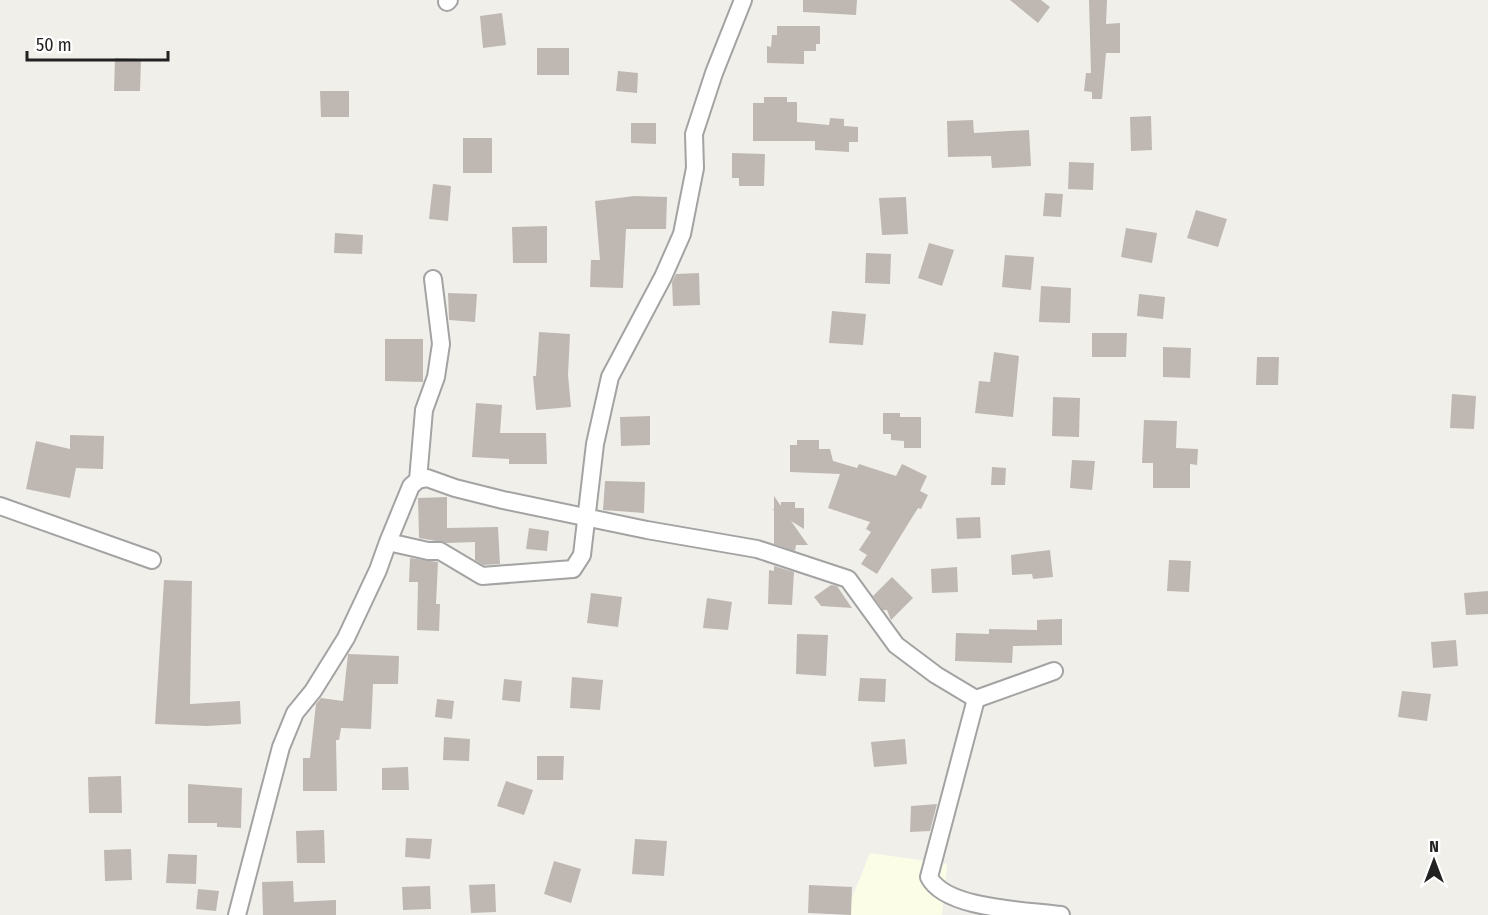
<svg xmlns="http://www.w3.org/2000/svg" width="1488" height="915" font-family="'Fira Sans Condensed',sans-serif">
<style>
.education{fill:#fcfde7}
.building{fill:#bfb8b2}
.lines{fill:none;stroke-linecap:round;stroke-linejoin:round}
.minor-casing{stroke:#a3a3a3;stroke-width:20}
.minor{stroke:#fff;stroke-width:16}
</style>
<rect width="100%" height="100%" fill="#f1efea"/>
<path class="education" d="M 870,853 L 947,864 L 942,915 L 845,915 Z"/>
<path class="building" d="M 803,0 L 857,0 L 856,15 L 803,12 Z
M 1010,0 L 1041,0 L 1050,7 L 1038,23 Z
M 1089,0 L 1107,0 L 1106,24 L 1120,23 L 1120,53 L 1106,53 L 1102,99 L 1092,99 L 1092,92 L 1084,91 L 1086,73 L 1091,73 Z
M 502,13 L 506,45 L 483,48 L 480,16 Z
M 777,26 L 820,26 L 820,44 L 816,44 L 816,51 L 804,51 L 804,64 L 767,63 L 767,46 L 771,47 L 772,35 L 777,35 Z
M 537,48 L 569,48 L 569,75 L 537,75 Z
M 115,58 L 141,59 L 140,91 L 114,91 Z
M 618,71 L 638,73 L 637,93 L 616,91 Z
M 320,91 L 349,91 L 349,117 L 321,117 Z
M 764,97 L 787,97 L 787,102 L 797,102 L 797,122 L 829,125 L 830,118 L 844,119 L 844,126 L 858,127 L 858,142 L 849,142 L 849,152 L 815,150 L 815,141 L 753,141 L 753,103 L 764,103 Z
M 1151,116 L 1152,150 L 1131,151 L 1130,117 Z
M 973,120 L 974,133 L 1029,130 L 1031,166 L 992,168 L 991,156 L 948,157 L 947,121 Z
M 631,123 L 656,123 L 656,144 L 631,143 Z
M 463,138 L 492,138 L 492,173 L 463,173 Z
M 732,153 L 765,154 L 764,186 L 739,186 L 739,178 L 732,178 Z
M 1069,162 L 1094,163 L 1093,190 L 1068,189 Z
M 433,184 L 451,186 L 448,221 L 429,219 Z
M 1045,193 L 1063,194 L 1061,217 L 1043,216 Z
M 634,196 L 667,197 L 666,229 L 626,229 L 623,288 L 590,287 L 591,260 L 600,260 L 595,201 Z
M 906,197 L 908,234 L 882,235 L 879,198 Z
M 1196,210 L 1227,219 L 1218,247 L 1187,238 Z
M 547,226 L 547,263 L 513,263 L 512,227 Z
M 1126,228 L 1157,233 L 1152,263 L 1121,257 Z
M 335,233 L 363,235 L 362,254 L 334,253 Z
M 929,243 L 954,250 L 942,286 L 918,278 Z
M 866,253 L 891,254 L 890,284 L 865,283 Z
M 1005,255 L 1034,257 L 1031,290 L 1002,287 Z
M 699,273 L 700,305 L 673,306 L 672,282 L 676,274 Z
M 1041,286 L 1071,288 L 1070,323 L 1039,322 Z
M 448,293 L 477,294 L 475,322 L 449,320 Z
M 1139,294 L 1165,297 L 1163,319 L 1137,316 Z
M 832,311 L 866,314 L 863,345 L 829,343 Z
M 539,332 L 570,334 L 568,375 L 571,407 L 536,410 L 533,376 L 536,376 Z
M 1092,333 L 1127,333 L 1126,357 L 1092,357 Z
M 385,339 L 423,339 L 423,382 L 385,381 Z
M 1163,347 L 1191,348 L 1190,378 L 1163,377 Z
M 994,352 L 1019,356 L 1013,417 L 975,413 L 979,381 L 990,382 Z
M 1257,357 L 1279,357 L 1278,385 L 1256,385 Z
M 1452,394 L 1476,396 L 1474,429 L 1450,428 Z
M 1053,397 L 1080,398 L 1079,437 L 1052,436 Z
M 476,403 L 502,405 L 500,433 L 546,433 L 547,464 L 509,464 L 509,459 L 472,457 Z
M 883,413 L 900,413 L 900,417 L 921,417 L 921,448 L 904,448 L 904,441 L 891,440 L 891,434 L 883,434 Z
M 650,416 L 650,445 L 621,446 L 620,417 Z
M 1144,420 L 1177,421 L 1176,448 L 1198,449 L 1197,465 L 1190,464 L 1190,488 L 1153,488 L 1153,463 L 1142,463 Z
M 70,435 L 104,436 L 103,469 L 76,468 L 70,498 L 26,489 L 36,441 L 70,449 Z
M 797,440 L 819,440 L 819,449 L 830,449 L 833,461 L 857,468 L 859,464 L 896,476 L 902,464 L 927,476 L 920,491 L 928,495 L 921,509 L 918,508 L 877,574 L 861,564 L 867,555 L 859,550 L 871,532 L 866,529 L 870,522 L 828,508 L 840,474 L 790,472 L 790,445 L 797,445 Z
M 1072,460 L 1095,461 L 1092,490 L 1070,488 Z
M 992,467 L 1006,468 L 1005,485 L 991,485 Z
M 605,481 L 645,482 L 644,513 L 603,510 Z
M 774,496 L 781,506 L 781,502 L 795,502 L 795,508 L 804,508 L 804,529 L 791,521 L 808,545 L 796,545 L 795,551 L 774,544 L 774,510 L 772,509 L 774,509 Z
M 447,497 L 447,528 L 498,527 L 500,564 L 483,565 L 475,560 L 475,542 L 447,543 L 419,538 L 418,498 Z
M 980,517 L 981,538 L 957,539 L 956,518 Z
M 529,528 L 549,531 L 547,551 L 526,549 Z
M 1050,550 L 1053,577 L 1033,579 L 1032,574 L 1012,575 L 1011,555 Z
M 410,558 L 438,562 L 436,604 L 440,604 L 439,631 L 417,630 L 418,582 L 409,582 Z
M 1169,560 L 1191,561 L 1189,592 L 1167,591 Z
M 774,566 L 794,572 L 792,605 L 768,604 L 769,570 L 774,571 Z
M 957,567 L 958,592 L 932,593 L 931,569 Z
M 892,577 L 913,598 L 891,620 L 887,610 L 883,610 L 873,596 Z
M 164,580 L 192,581 L 190,704 L 240,701 L 241,724 L 207,726 L 155,724 Z
M 831,585 L 837,586 L 852,608 L 821,606 L 814,597 Z
M 1488,591 L 1488,614 L 1466,615 L 1464,593 Z
M 591,593 L 622,597 L 618,627 L 587,623 Z
M 707,598 L 732,602 L 728,630 L 703,628 Z
M 1062,619 L 1062,645 L 1013,646 L 1012,663 L 955,661 L 956,633 L 989,634 L 989,629 L 1037,630 L 1037,620 Z
M 797,634 L 828,635 L 826,676 L 796,674 Z
M 1456,640 L 1458,666 L 1433,668 L 1431,642 Z
M 348,654 L 399,656 L 398,684 L 373,684 L 371,729 L 341,728 L 339,740 L 336,740 L 337,791 L 303,791 L 303,758 L 310,758 L 316,704 L 321,698 L 343,701 Z
M 572,677 L 603,680 L 600,710 L 570,708 Z
M 860,678 L 886,679 L 885,702 L 858,701 Z
M 504,679 L 522,681 L 520,702 L 502,700 Z
M 1402,691 L 1431,694 L 1427,721 L 1398,717 Z
M 437,699 L 454,701 L 452,719 L 435,717 Z
M 444,737 L 470,739 L 469,761 L 443,760 Z
M 905,739 L 907,764 L 874,767 L 871,742 Z
M 537,756 L 564,756 L 563,780 L 537,780 Z
M 408,767 L 409,790 L 382,790 L 382,768 Z
M 121,776 L 122,813 L 89,813 L 88,777 Z
M 506,781 L 533,790 L 524,815 L 497,806 Z
M 188,784 L 242,788 L 241,828 L 217,827 L 217,823 L 188,823 Z
M 937,804 L 930,831 L 910,832 L 911,806 Z
M 324,830 L 325,863 L 297,863 L 296,831 Z
M 406,838 L 432,839 L 430,859 L 405,857 Z
M 635,839 L 667,841 L 664,876 L 632,874 Z
M 131,849 L 132,880 L 105,881 L 104,850 Z
M 168,854 L 197,855 L 196,884 L 166,883 Z
M 554,861 L 581,869 L 571,903 L 544,894 Z
M 293,881 L 294,902 L 336,900 L 336,915 L 263,915 L 262,882 Z
M 495,884 L 496,912 L 471,913 L 469,885 Z
M 809,885 L 852,887 L 851,915 L 808,913 Z
M 430,886 L 431,909 L 403,910 L 402,887 Z
M 198,889 L 219,891 L 216,911 L 196,909 Z"/>
<g class="lines">
<defs>
<path id="minor" d="M 447,2 L 449,0
M 418,480 L 424,410 L 436,377 L 441,344 L 433,279
M 0,506 L 152,560
M 388,542 L 411,486 L 418,480 L 427,478 L 455,488 L 503,500 L 647,530 L 757,549 L 848,579 L 896,645 L 936,675 L 976,699
M 976,699 L 929,877 C 946,910 1027,910 1061,915
M 976,699 L 1054,671
M 237,915 L 281,747 L 295,713 L 313,691 L 346,638 L 378,570 L 388,542 L 428,551 L 440,551 L 482,576 L 573,569 L 582,555 L 595,444 L 610,377 L 663,277 L 682,234 L 695,168 L 694,134 L 714,73 L 743,0"/>
</defs>
<use href="#minor" class="minor-casing"/>
<use href="#minor" class="minor"/>
</g>
<g transform="translate(1434 861)" stroke="#ffffff" stroke-width="4.5" paint-order="stroke">
<path d="M0-4.5L10 22L0 15L-10 22Z" fill="#222222"/>
<text y="-9" font-size="16" font-weight="bold" text-anchor="middle" fill="#222222">N</text>
</g>
<path d="M27 51v9h141v-9" fill="none" stroke="#222222" stroke-width="3"/>
<text x="36" y="51" font-size="18" fill="#222222" stroke="#ffffff" stroke-width="4.5" paint-order="stroke">50 m</text>
</svg>
